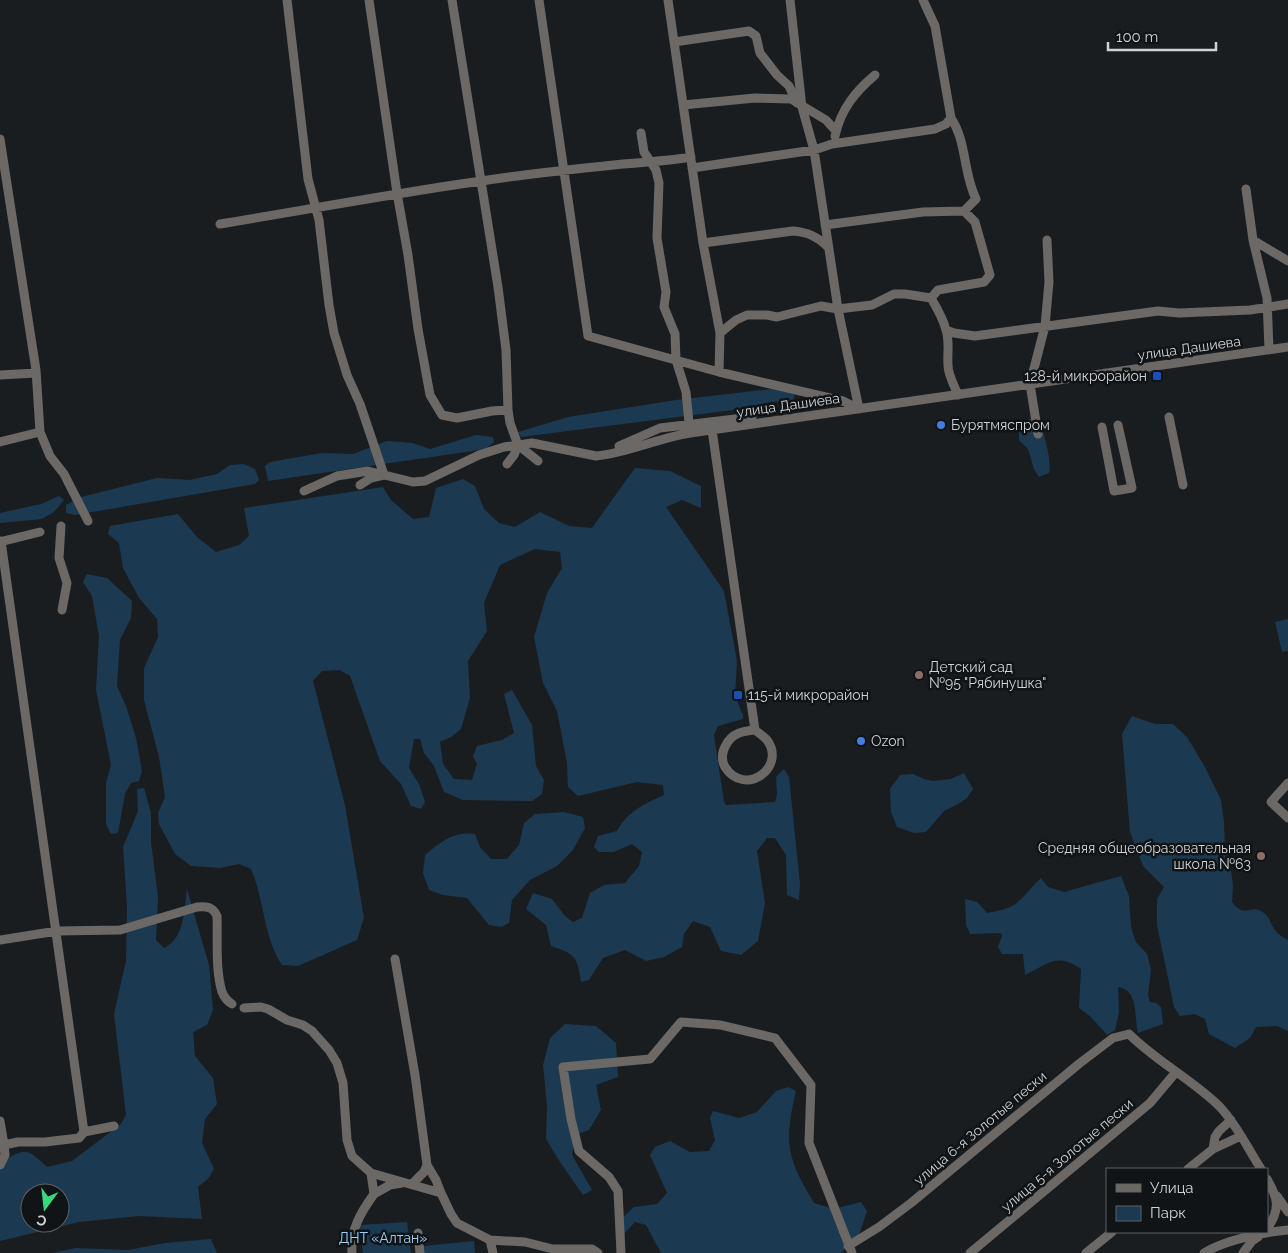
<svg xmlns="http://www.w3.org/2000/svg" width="1288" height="1253" font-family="Raleway,sans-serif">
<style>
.green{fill:#1c3952;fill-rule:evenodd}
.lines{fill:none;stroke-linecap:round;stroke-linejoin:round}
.minor{stroke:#6b6866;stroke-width:9}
.transit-dot{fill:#1a4fb4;stroke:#101417;stroke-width:2}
.shop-dot{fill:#3f7fe0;stroke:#101417;stroke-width:2}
.education-dot{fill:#8d6e63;stroke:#101417;stroke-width:2}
.labels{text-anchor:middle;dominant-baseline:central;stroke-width:5;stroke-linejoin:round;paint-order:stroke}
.street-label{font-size:14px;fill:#d0d3d5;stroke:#101417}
.poi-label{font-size:14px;fill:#d0d3d5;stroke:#101417;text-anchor:start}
.park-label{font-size:14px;fill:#9bcefb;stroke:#101417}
</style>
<rect width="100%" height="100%" fill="#191d20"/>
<path class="green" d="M 771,389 L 794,394 L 794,401 L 770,402 L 733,410 L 521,437 L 518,432 L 568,417 L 676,400 Z
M 1031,418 L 1041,420 C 1043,438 1052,456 1049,473 L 1039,477 L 1034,469 L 1028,449 L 1019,440 L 1019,425 Z
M 476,435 L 493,437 L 494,442 L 486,449 L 268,481 L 265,466 L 270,462 L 322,453 L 353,454 L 387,441 L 413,443 L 430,449 Z
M 244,464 L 255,469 L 259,480 L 255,484 L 75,515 L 66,513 L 66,505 L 81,497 L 157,478 L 190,480 L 217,474 L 230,465 Z
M 635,468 L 670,471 L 701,486 L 701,508 L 682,500 L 666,507 L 724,591 L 737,661 L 735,697 L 743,715 L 743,719 L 718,726 L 714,735 L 724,802 L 726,805 L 775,802 L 777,794 L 776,777 L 784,769 L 789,777 L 800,884 L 799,900 L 787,895 L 786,855 L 775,838 L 767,838 L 757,851 L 765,903 L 758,941 L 741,955 L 721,951 L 710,927 L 693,921 L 684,934 L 682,947 L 664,957 L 646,961 L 625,950 L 603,958 L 589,980 L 581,982 C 577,957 576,954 551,946 L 546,925 L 526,909 L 533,893 L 552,899 L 565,916 L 573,922 L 582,918 L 590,893 L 604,885 L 625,883 L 639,866 L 642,852 L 632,844 L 614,852 L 599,852 L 594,847 L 598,836 L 617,831 C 628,811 644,804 664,795 L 663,785 L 637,782 L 578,796 L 568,787 L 567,763 L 557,711 L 543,683 L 534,637 L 547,593 L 562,568 L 560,552 L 535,549 L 500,565 L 484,603 L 487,631 L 468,661 L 470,698 L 461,729 L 451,737 L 440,742 L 443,764 L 454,779 L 472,780 L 477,764 L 473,756 L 477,746 L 502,740 L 514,733 L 504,694 L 512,690 L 532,725 L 536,766 L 544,780 L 542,794 L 532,801 L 463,800 L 444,792 L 434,766 L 424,753 L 420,739 L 414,739 L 409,768 L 419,784 L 425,802 L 421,809 L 411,806 L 401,784 L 380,761 L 350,676 L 340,670 L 322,671 L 313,681 L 345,805 L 364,918 L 357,940 L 298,966 L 282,965 C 264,939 264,899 251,869 L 239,864 L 220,868 L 191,866 L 175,854 L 159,824 L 158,813 L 165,797 L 159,757 L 144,700 L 144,668 L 158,637 L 157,619 L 139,598 L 123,568 L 119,543 L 108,534 L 110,526 L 178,514 L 197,537 L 216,552 L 239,545 L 249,536 L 244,508 L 383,487 L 391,500 L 413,519 L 429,517 L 436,488 L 463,479 L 475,486 L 484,509 L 499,523 L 515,527 L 540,512 L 569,526 L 592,528 Z
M 59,496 L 64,500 L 54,512 L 42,519 L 0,523 L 0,513 L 41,504 Z
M 87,574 L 107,578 L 132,601 L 131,618 L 120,640 L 117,686 L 126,706 L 136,738 L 142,771 L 139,781 L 131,783 L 125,794 L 118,833 L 111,834 L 106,824 L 106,783 L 111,765 L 96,690 L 99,636 L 92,596 L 83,582 Z
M 1288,619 L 1288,651 L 1282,652 L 1275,622 Z
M 1132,716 L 1155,724 L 1173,724 L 1187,737 L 1205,767 L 1221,800 L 1224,822 L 1225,850 L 1230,864 L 1233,885 L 1232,902 C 1245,920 1251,902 1264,913 C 1269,916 1271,925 1275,930 C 1278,935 1283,937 1288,940 L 1288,1031 L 1277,1026 L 1256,1027 L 1250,1038 L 1235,1048 L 1209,1034 L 1205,1019 L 1195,1014 L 1180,1016 L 1174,1007 L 1157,925 L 1157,899 L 1164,887 L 1143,866 L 1130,832 L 1122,734 Z
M 964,773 L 973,789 L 967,798 L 958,804 L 944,811 L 926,832 L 914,833 L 897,827 L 891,812 L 890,789 L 900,775 L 913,774 L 924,779 L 933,781 L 951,779 Z
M 144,788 L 151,813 L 151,842 L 158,897 L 156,940 L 164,948 C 185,938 184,909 187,889 L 209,965 L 213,1010 L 207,1025 L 193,1032 L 195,1056 L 213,1078 L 217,1104 L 205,1119 L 202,1143 L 214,1169 L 208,1179 L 198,1187 L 202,1219 L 139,1216 L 79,1222 L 0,1241 L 0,1162 C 26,1149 25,1146 47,1167 L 72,1161 L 121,1124 L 126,1115 L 114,1014 L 126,961 L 127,905 L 123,847 L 138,811 L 137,789 ZM 30,1193 L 60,1193 L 60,1223 L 30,1223 Z
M 564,812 L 583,817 L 585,828 L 573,850 L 557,866 L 530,880 L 512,900 L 509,923 L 501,927 L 489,925 L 467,898 L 443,895 L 429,890 L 423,873 L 425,855 C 441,842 453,831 475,834 L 480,847 L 491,859 L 507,859 L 519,845 L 524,823 L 535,814 Z
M 1121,876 L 1129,896 L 1131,927 L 1136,942 L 1147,954 L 1151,970 L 1148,995 L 1150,1002 L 1156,1003 L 1161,1007 L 1163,1024 L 1138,1033 C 1134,1017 1139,990 1118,987 L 1119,1012 L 1115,1030 L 1107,1035 L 1090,1016 L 1079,1008 L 1081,969 C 1056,952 1049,964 1025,975 L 1023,954 L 1002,954 L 998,947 L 1002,936 L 1001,933 L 970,934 L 966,925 L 965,899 L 977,902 L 987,913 C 997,911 1010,909 1018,902 C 1026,895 1032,886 1041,878 L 1048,887 L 1064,892 Z
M 565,1024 L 596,1026 L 616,1043 L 618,1077 L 596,1085 L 601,1110 L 589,1130 L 575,1135 L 572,1155 L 592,1190 L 583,1195 L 560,1162 L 546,1139 L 547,1106 L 543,1065 L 550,1038 Z
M 788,1087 L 796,1091 C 792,1108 787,1131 790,1149 C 793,1168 804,1186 814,1203 L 834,1209 L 861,1202 L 867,1211 L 859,1235 L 841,1253 L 661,1253 L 646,1225 L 635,1222 L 621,1237 L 623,1217 L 634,1207 L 657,1204 L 667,1193 L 650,1155 L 655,1147 L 670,1141 L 690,1152 L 709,1151 L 715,1140 L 710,1118 L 713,1111 L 739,1118 L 757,1112 L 776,1091 Z
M 407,1222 L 411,1253 L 363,1253 L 359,1225 Z
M 211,1239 L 217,1253 L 52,1253 L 76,1248 L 128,1250 L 165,1243 Z
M 474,1241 L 475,1253 L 424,1253 L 423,1246 Z"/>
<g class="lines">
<path class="minor" d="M 287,0 L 308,179 L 319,220 L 329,305 L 334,333 L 347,375 L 360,404 L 384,475 L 371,478 L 360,485
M 369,0 L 397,193 L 408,255 L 418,329 L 430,395 L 442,415 L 457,418 L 492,411 L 508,410
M 452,0 L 498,287 L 506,350 L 508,410 L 510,423 L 518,445 L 538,461
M 539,0 L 588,336 L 719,372 L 843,401 L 859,409
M 668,0 L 703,243 L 720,333 L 719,372
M 790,0 L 802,107 L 814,150 L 838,309 L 859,409
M 923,0 L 935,26 L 951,118 C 967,142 963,173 976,199 L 964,211 L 975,222 L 990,275 L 984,282 L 938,290 L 931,298 C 937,308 943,318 946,330 C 950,343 947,352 948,365 C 948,375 954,385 958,395
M 674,42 L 749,31 L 756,36 L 760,53 L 777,75 L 789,86 L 797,103
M 683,105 L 755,98 L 791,99 L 826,120 L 836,131
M 641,133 L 644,152 L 656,170 L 659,183 L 657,238 L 666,292 L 664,307 L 675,334 L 676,360 L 686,392 L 690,433
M 835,136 C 841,109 855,92 875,75
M 0,139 L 36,370 L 40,432 L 0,442
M 692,168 L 814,150 L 832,144 L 935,129 L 946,124 L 951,118
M 1246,189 L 1253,240 L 1267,298 L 1269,350
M 220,224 C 317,208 413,190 509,177 C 547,172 585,168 623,164 C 646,162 668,161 691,157
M 825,225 L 923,212 L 964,211
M 1253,240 L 1288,261
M 703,243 L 793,231 C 808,232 818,237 828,247
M 946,330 L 954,333 L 975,336 L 1158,311 L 1179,313 L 1250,310 L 1288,304
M 720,333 L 736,320 L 747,315 L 767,315 L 777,317 L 821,306 L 838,309 L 872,305 L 894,294 L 905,294 L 931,298
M 0,375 L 36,373
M 1169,417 L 1183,485
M 1102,427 L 1114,491 L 1132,488 L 1118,425
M 712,430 L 755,730 C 759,733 764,737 767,740 C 787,767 745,798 725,767 C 721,760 722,751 726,745 C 732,733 743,731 755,730
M 40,432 L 50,456 L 64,474 L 88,521
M 1038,434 L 1030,384 L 1045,326 L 1049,282 L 1047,240
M 619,446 L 660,428 L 752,417
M 507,464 L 514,455 L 518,445
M 304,491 L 337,476 L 368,471 L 413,482 L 425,481 L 479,455 L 504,447 L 532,443 L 596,456 C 628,453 658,438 690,433 L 1288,347
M 61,526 L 59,558 L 67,583 L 62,610
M 1,541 L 84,1132
M 0,542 L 40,532
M 1288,783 L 1271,802 L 1288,818
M 0,940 L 57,931 L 120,930 L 197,907 C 207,906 213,907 217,916 C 218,941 215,968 222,992 C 224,997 227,1001 232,1004
M 395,959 L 415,1075 L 427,1165 L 436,1180 L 441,1193
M 244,1008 L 261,1007 L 268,1009 L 287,1020 L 303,1025 L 312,1031 L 329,1050 L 337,1063 L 343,1083 L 347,1140 L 352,1156 L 371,1173
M 0,1121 L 4,1145 L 18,1142 L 45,1142 L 79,1138 L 84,1132 L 114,1126
M 1213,1149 L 1241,1136
M 0,1165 L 5,1155 L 4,1145
M 1188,1169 L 1213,1149 L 1215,1137 L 1219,1131 L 1231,1120
M 1267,1179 C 1278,1198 1281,1209 1267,1229
M 412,1184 L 424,1172 L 427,1165
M 374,1194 L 390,1185 L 402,1183
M 1277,1196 L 1288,1212
M 418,1233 L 420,1253
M 490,1240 L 525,1242 L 553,1249 L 592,1249 L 598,1253
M 848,1246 L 879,1227 L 911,1203 L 1080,1063 L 1113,1038 L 1129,1034 C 1157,1062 1193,1080 1220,1107 C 1237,1125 1248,1149 1261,1169
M 352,1253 C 350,1230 361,1212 374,1194 L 371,1173 L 441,1193 L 451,1214 L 457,1223 L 490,1240 L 493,1253
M 621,1253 L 618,1191 L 609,1177 L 579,1151 L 571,1119 L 563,1067 L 650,1059 L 681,1022 L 721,1025 L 775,1038 L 811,1085 L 809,1143 L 852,1253
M 970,1253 L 1150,1103 L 1176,1072
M 1086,1253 L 1112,1232
M 1204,1253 C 1225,1240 1264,1232 1288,1230
M 1243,1253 L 1252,1241 L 1258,1237"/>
</g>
<g class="transit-dot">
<rect x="1152" y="371" width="10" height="10" rx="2.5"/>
<rect x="733" y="690" width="10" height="10" rx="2.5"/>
</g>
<g class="shop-dot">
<circle cx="941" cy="425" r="5"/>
<circle cx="861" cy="741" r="5"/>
</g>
<g class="education-dot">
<circle cx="919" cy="675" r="5"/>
<circle cx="1261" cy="856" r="5"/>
</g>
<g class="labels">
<g class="street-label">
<text transform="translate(1189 348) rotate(-8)">улица Дашиева</text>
<text transform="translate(788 405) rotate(-8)">улица Дашиева</text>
<text transform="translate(980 1128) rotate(-40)">улица 6-я Золотые пески</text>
<text transform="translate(1067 1155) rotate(-40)">улица 5-я Золотые пески</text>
</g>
<g class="poi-label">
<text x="1147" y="376" text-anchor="end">128-й микрорайон</text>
<text x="951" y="425">Бурятмяспром</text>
<text x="929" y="667">Детский сад<tspan x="929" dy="16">№95 "Рябинушка"</tspan></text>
<text x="748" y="695">115-й микрорайон</text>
<text x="871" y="741">Ozon</text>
<text x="1251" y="848" text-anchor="end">Средняя общеобразовательная<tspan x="1251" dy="16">школа №63</tspan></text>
</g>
<g class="park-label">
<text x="383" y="1238">ДНТ «Алтан»</text>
</g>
</g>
<rect x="1106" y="1168" width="162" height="65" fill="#101417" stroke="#5d6063"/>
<rect x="1116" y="1184" width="25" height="8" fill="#6b6866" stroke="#5d6063"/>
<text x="1150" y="1193" font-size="15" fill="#d0d3d5">Улица</text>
<rect x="1116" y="1206" width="25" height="15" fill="#1c3952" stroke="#5d6063"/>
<text x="1150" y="1218" font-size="15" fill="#d0d3d5">Парк</text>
<g transform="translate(45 1208) rotate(195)"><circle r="24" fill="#101417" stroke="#5d6063"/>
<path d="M0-4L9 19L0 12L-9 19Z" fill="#3bd77f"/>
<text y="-8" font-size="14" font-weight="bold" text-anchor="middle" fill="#d0d3d5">С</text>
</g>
<path d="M1108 42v8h108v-8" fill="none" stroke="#d0d3d5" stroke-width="2.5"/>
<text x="1116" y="42" font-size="15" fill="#d0d3d5" stroke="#101417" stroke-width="4" paint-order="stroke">100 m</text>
</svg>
